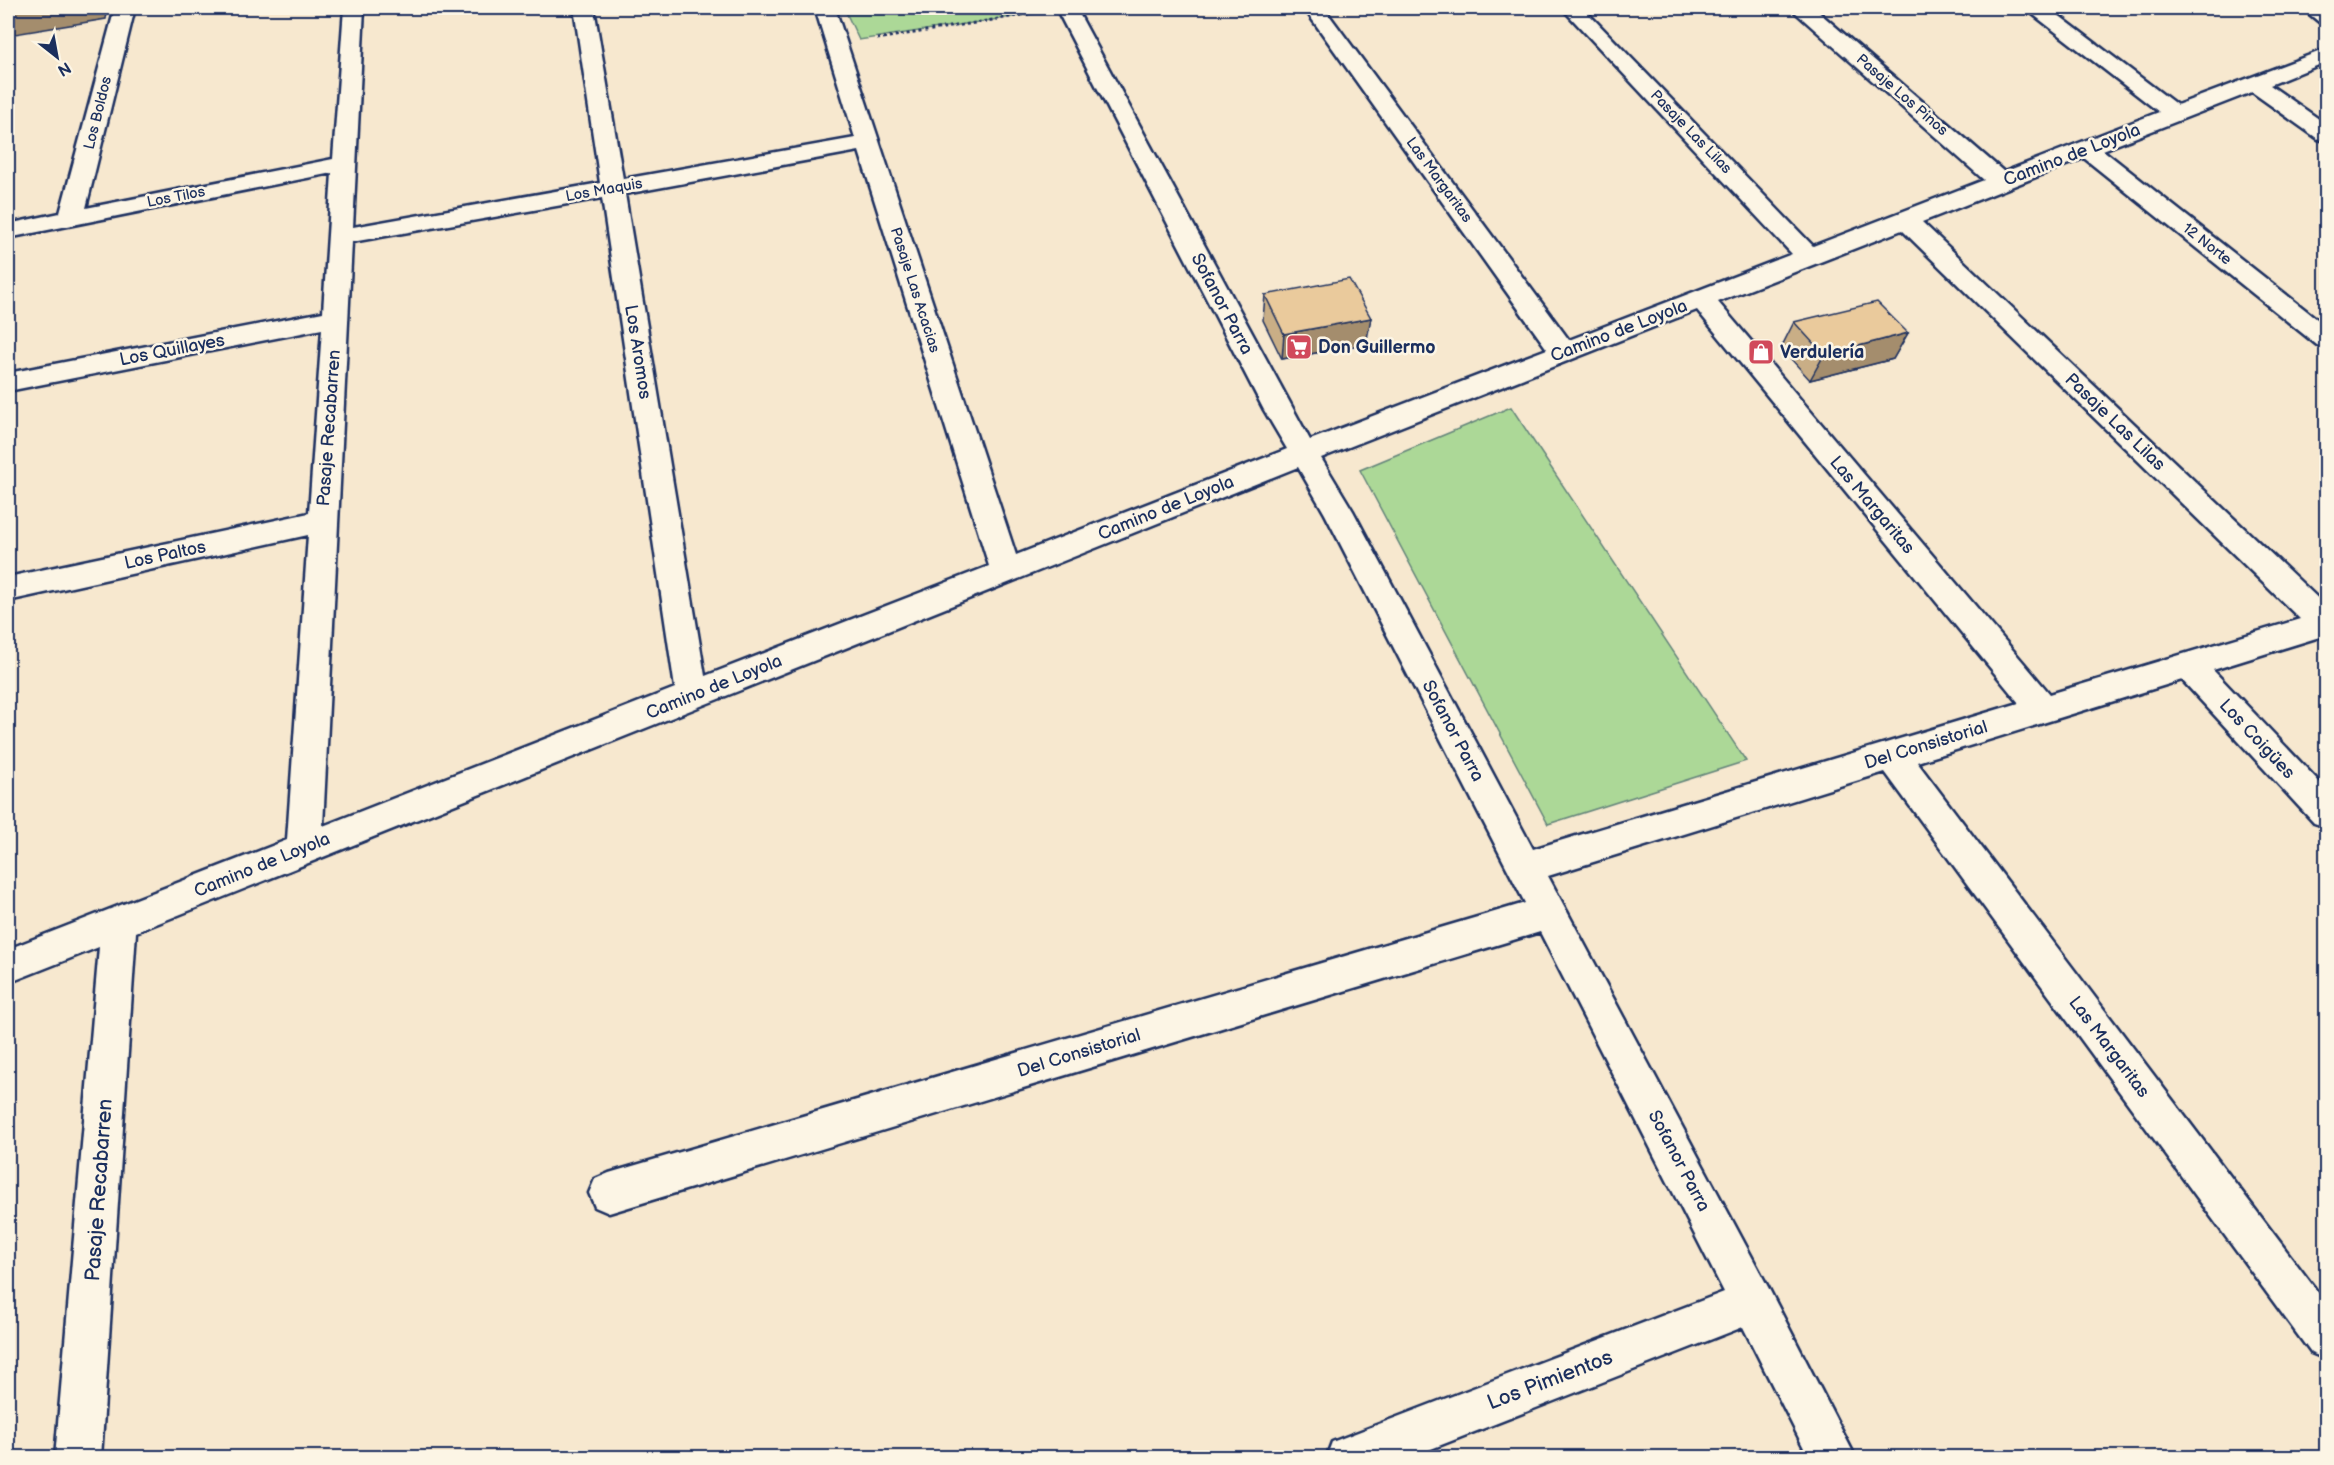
<svg xmlns="http://www.w3.org/2000/svg" width="2334" height="1465" font-family="'Balsamiq Sans',sans-serif">
<style>
.green{fill:#acd897;stroke:#64847a;stroke-width:1.5}
.lines{fill:none;stroke-linecap:round;stroke-linejoin:round}
.minor-casing{stroke:#1b2f5e;stroke-width:5}
.path{stroke:#1b2f5e;stroke-width:3;stroke-dasharray:3 3;stroke-linecap:butt}
.minor{fill:#fcf5e5;fill-rule:evenodd}
.wall{fill:#c9ae86;stroke:#1b2f5e;stroke-width:1.5}
.shaded-wall{fill:#a48d6d;stroke:#1b2f5e;stroke-width:1.5}
.building{fill:#eaca9c;stroke:#1b2f5e;stroke-width:1.5}
.labels{text-anchor:middle;dominant-baseline:central;stroke-width:5;stroke-linejoin:round;paint-order:stroke}
.far-street-label{font-size:15px;fill:#1b2f5e;stroke:#fcf5e5}
.street-label{font-size:18px;fill:#1b2f5e;stroke:#fcf5e5}
.poi-label{font-size:18px;font-weight:bold;fill:#1b2f5e;stroke:#fcf5e5;text-anchor:start}
.near-street-label{font-size:21px;fill:#1b2f5e;stroke:#fcf5e5}
</style>
<rect width="100%" height="100%" fill="#f7e8cf"/>
<filter id="ink" filterUnits="userSpaceOnUse"><feTurbulence type="fractalNoise" baseFrequency=".0167" numOctaves="2"/><feDisplacementMap in="SourceGraphic" scale="12" xChannelSelector="R" yChannelSelector="G"/><feConvolveMatrix kernelMatrix="1 2 1 2 8 2 1 2 1" color-interpolation-filters="sRGB"/></filter>
<g filter="url(#ink)">
<path class="green" d="M 844,8 L 1035,8 L 1039,13 L 859,40 Z
M 1511,407 L 1534,442 L 1746,761 L 1548,824 L 1360,470 Z"/>
<g class="lines">
<defs>
<path id="minor" d="M 115,8 L 135,8 L 86,208 L 333,159 L 344,8 L 364,8 L 353,227 L 600,183 L 574,8 L 594,8 L 623,179 L 855,138 L 815,8 L 835,8 L 1016,555 L 1287,449 L 1264,410 L 1056,8 L 1076,8 L 1310,440 L 1547,349 L 1304,8 L 1324,8 L 1569,340 L 1792,254 L 1562,8 L 1583,8 L 1813,246 L 1984,180 L 1795,12 L 1792,8 L 1814,8 L 2004,172 L 2159,112 L 2030,12 L 2027,8 L 2049,8 L 2177,105 L 2326,49 L 2326,62 L 2270,85 L 2326,124 L 2326,141 L 2318,139 L 2252,92 L 2103,150 L 2326,326 L 2326,348 L 2317,345 L 2084,158 L 1922,222 L 2326,606 L 2326,635 L 2213,670 L 2326,789 L 2326,827 L 2314,823 L 2182,680 L 1917,762 L 2326,1303 L 2326,1359 L 2311,1353 L 1885,772 L 1548,876 L 1768,1287 L 1856,1458 L 1809,1458 L 1743,1327 L 1408,1458 L 1326,1458 L 1332,1442 L 1724,1292 L 1540,932 L 609,1213 L 595,1207 L 589,1193 L 595,1179 L 609,1173 L 1525,903 L 1325,514 L 1298,467 L 136,932 L 101,1458 L 55,1458 L 99,947 L 8,983 L 8,949 L 287,840 L 308,535 L 8,601 L 8,577 L 309,513 L 322,329 L 8,391 L 8,373 L 323,312 L 332,173 L 8,238 L 8,224 L 60,213 ZM 859,151 L 989,566 L 705,676 L 625,194 ZM 602,198 L 675,688 L 323,826 L 352,242 ZM 1902,230 L 2300,619 L 2050,694 L 1718,302 ZM 1697,310 L 2019,703 L 1533,849 L 1353,511 L 1321,458 Z
M 2302,8 L 2325,8 L 2326,24 L 2319,22 Z"/>
</defs>
<use href="#minor" class="minor-casing"/>
<path class="path" d="M 877,39 L 1029,14"/>
<use href="#minor" class="minor"/>
</g>
<path class="wall" d="M 1265,295 L 1366,344 L 1282,359 L 1263,320 Z
M 1794,322 L 1908,333 L 1893,359 L 1810,380 L 1781,348 Z"/>
<path class="shaded-wall" d="M 8,8 L 108,8 L 106,19 L 15,34 L 8,25 Z
M 1371,318 L 1366,344 L 1282,359 L 1284,334 Z
M 1908,333 L 1893,359 L 1810,380 L 1824,355 Z"/>
<path class="building" d="M 1349,279 L 1371,318 L 1284,334 L 1265,295 Z
M 1877,302 L 1908,333 L 1824,355 L 1794,322 Z"/>
</g>
<defs>
<symbol id="supermarket-square" viewBox="-11 -11 22 22"><rect x="-9" y="-9" width="18" height="18" rx="4" fill="#d1495b" stroke="#fcf5e5"/><path d="M-6-5.5h2.5l.6 2H6L4.5 2H-2.5L-4.4-4H-6ZM-1.5 3.2a1.3 1.3 0 1 0 .1 0ZM3 3.2a1.3 1.3 0 1 0 .1 0Z" fill="#fff"/></symbol>
<symbol id="shop-square" viewBox="-11 -11 22 22"><rect x="-9" y="-9" width="18" height="18" rx="4" fill="#d1495b" stroke="#fcf5e5"/><path d="M-5-2.5h2.3a2.7 3.5 0 0 1 5.4 0H5L5.5 6h-11ZM-1.5-2.5h3a1.5 2.3 0 0 0-3 0Z" fill="#fff"/></symbol>
</defs>
<g fill-rule="evenodd">
<use href="#supermarket-square" x="1284" y="332" width="30" height="30"/>
<use href="#shop-square" x="1746" y="337" width="30" height="30"/>
</g>
<g class="labels">
<g class="far-street-label">
<text transform="translate(1902 95) rotate(41)">Pasaje Los Pinos</text>
<text transform="translate(98 113) rotate(-76)">Los Boldos</text>
<text transform="translate(1691 132) rotate(46)">Pasaje Las Lilas</text>
<text transform="translate(1439 180) rotate(54)">Las Margaritas</text>
<text transform="translate(604 190) rotate(-10)">Los Maquis</text>
<text transform="translate(176 197) rotate(-11)">Los Tilos</text>
<text transform="translate(2207 244) rotate(38)">12 Norte</text>
<text transform="translate(915 290) rotate(72)">Pasaje Las Acacias</text>
</g>
<g class="street-label">
<text transform="translate(2072 155) rotate(-21)">Camino de Loyola</text>
<text transform="translate(1222 304) rotate(62)">Sofanor Parra</text>
<text transform="translate(1619 331) rotate(-21)">Camino de Loyola</text>
<text transform="translate(172 350) rotate(-11)">Los Quillayes</text>
<text transform="translate(638 352) rotate(81)">Los Aromos</text>
<text transform="translate(2115 422) rotate(44)">Pasaje Las Lilas</text>
<text transform="translate(329 428) rotate(-86)">Pasaje Recabarren</text>
<text transform="translate(1872 505) rotate(50)">Las Margaritas</text>
<text transform="translate(1166 508) rotate(-22)">Camino de Loyola</text>
<text transform="translate(165 555) rotate(-12)">Los Paltos</text>
<text transform="translate(714 687) rotate(-22)">Camino de Loyola</text>
<text transform="translate(1453 731) rotate(62)">Sofanor Parra</text>
<text transform="translate(2257 739) rotate(47)">Los Coigües</text>
<text transform="translate(1926 745) rotate(-17)">Del Consistorial</text>
<text transform="translate(262 865) rotate(-22)">Camino de Loyola</text>
<text transform="translate(2109 1047) rotate(53)">Las Margaritas</text>
<text transform="translate(1079 1053) rotate(-17)">Del Consistorial</text>
<text transform="translate(1679 1161) rotate(62)">Sofanor Parra</text>
</g>
<g class="poi-label">
<text x="1318" y="347">Don Guillermo</text>
<text x="1780" y="352">Verdulería</text>
</g>
<g class="near-street-label">
<text transform="translate(99 1190) rotate(-86)">Pasaje Recabarren</text>
<text transform="translate(1550 1380) rotate(-21)">Los Pimientos</text>
</g>
</g>
<rect width="2334" height="1465" fill="none" stroke="#fcf5e5" stroke-width="30"/>
<rect x="15" y="15" width="2304" height="1435" fill="none" stroke="#1b2f5e" stroke-width="2" filter="url(#ink)"/>
<g transform="translate(57 57) rotate(149)" stroke="#fcf5e5" stroke-width="4.5" paint-order="stroke">
<path d="M0-4.5L10 22L0 15L-10 22Z" fill="#1b2f5e"/>
<text y="-9" font-size="16" font-weight="bold" text-anchor="middle" fill="#1b2f5e">N</text>
</g>
</svg>
